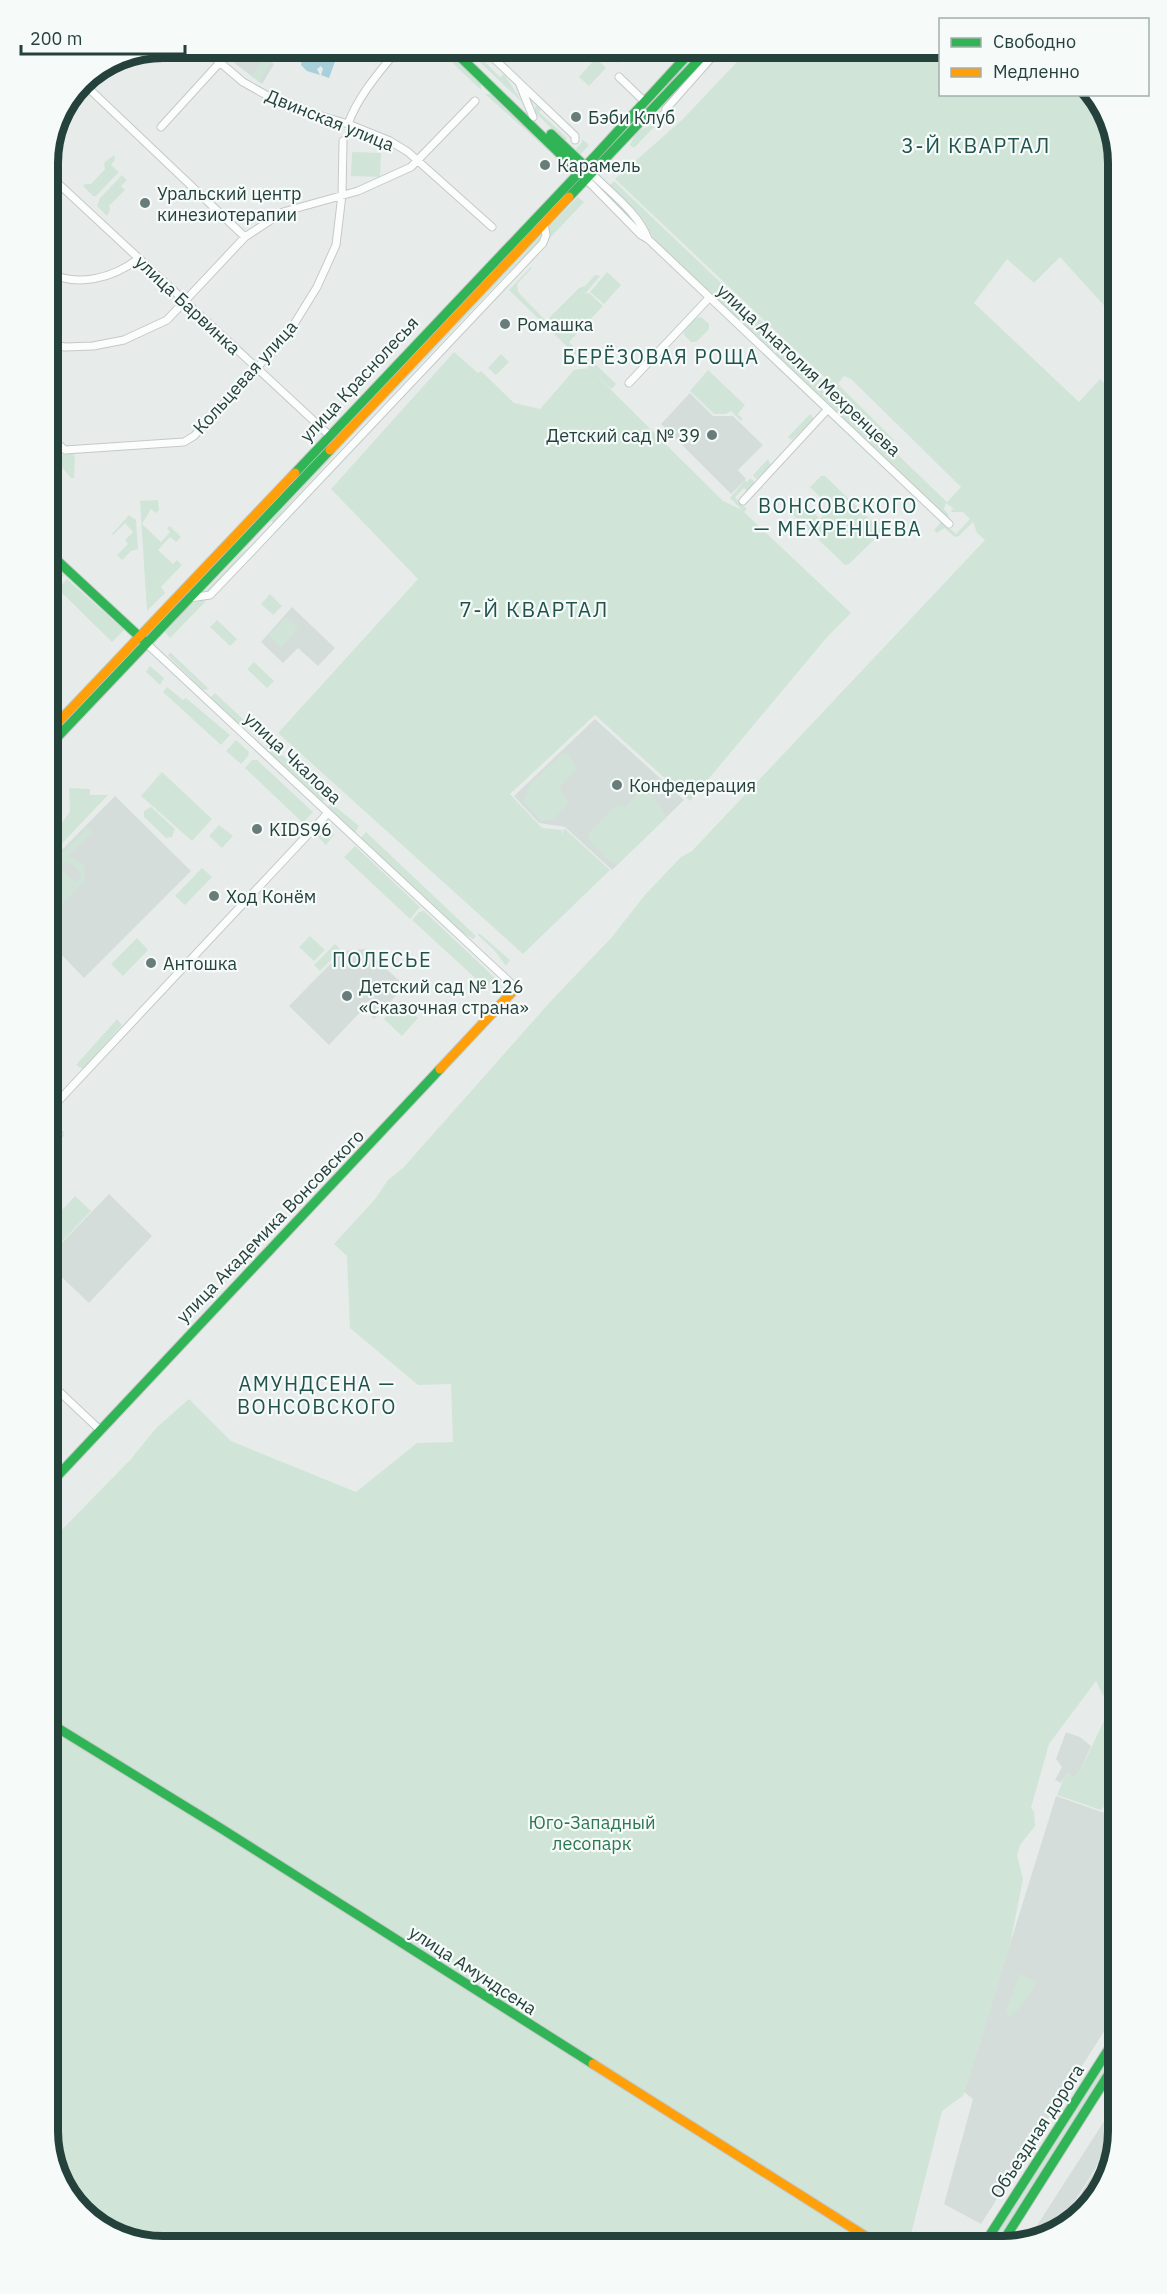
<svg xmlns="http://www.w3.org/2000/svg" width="1167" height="2294" font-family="'IBM Plex Sans',sans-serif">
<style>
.built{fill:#d5ddda}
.green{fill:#d0e5d8;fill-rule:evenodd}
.water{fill:#a8cfda}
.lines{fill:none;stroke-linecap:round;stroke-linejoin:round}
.street-casing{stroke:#c4c9c7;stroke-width:9}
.fast-casing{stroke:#c2cac7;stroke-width:11}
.slow-casing{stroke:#c2cac7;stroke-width:11}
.street{stroke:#fbfcfc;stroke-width:7}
.fast{stroke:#30b455;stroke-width:9}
.slow{stroke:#ff9f0a;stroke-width:9}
.poi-dot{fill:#687d79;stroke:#f6faf9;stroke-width:2}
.labels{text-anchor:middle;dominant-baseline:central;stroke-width:4.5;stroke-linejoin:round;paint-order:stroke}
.poi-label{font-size:18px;fill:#24413c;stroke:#f6faf9;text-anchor:start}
.street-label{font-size:18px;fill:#24413c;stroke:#f6faf9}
.park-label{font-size:18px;fill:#2d7851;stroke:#f6faf9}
.neighbourhood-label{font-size:20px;letter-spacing:1.5px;fill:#1f534c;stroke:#f6faf9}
.quarter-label{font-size:21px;letter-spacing:1.5px;fill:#1f534c;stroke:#f6faf9}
.rim{fill:none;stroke:#24413c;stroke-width:8}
</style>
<rect width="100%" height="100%" fill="#e7ecea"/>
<path class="built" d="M 246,48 L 255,48 L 274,64 L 262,84 L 233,62 Z
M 690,393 L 713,416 L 733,416 L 763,445 L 738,470 L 746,479 L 731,494 L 661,424 Z
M 292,607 L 335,648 L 318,666 L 298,648 L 283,663 L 261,642 Z
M 595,719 L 684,800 L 612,870 L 565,827 L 539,823 L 514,796 Z
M 115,796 L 191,871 L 84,978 L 48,941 L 48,864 Z
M 365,949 L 405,986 L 374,1019 L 364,1008 L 329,1045 L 289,1006 L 343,951 Z
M 109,1194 L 152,1236 L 89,1303 L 48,1264 L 48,1257 Z
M 1066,1732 L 1080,1737 L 1091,1746 L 1081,1769 L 1073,1778 L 1067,1773 L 1061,1783 L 1055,1780 L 1062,1767 L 1056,1759 Z
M 1056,1796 L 1119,1818 L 1119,2008 L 981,2224 L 944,2204 L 973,2099 L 964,2092 Z
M 1119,2098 L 1119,2131 L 1056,2231 L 1047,2237 L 1027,2241 Z"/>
<path class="green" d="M 437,48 L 444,48 L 481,83 L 481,90 Z
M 465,48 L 471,48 L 500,77 L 504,74 L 522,102 Z
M 606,48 L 630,48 L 617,63 L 611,58 L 606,60 L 600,54 Z
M 750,48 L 940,48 L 940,94 L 1091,95 L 1108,117 L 1105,122 L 1112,130 L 1119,164 L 1119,322 L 1060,257 L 1034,283 L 1007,259 L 974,303 L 1079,402 L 1100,379 L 1119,397 L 1119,1669 L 1103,1696 L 1096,1681 L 1049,1744 L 1031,1808 L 1034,1811 L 1035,1826 L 1020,1845 L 1017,1855 L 1023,1879 L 1010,1945 L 963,2096 L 942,2111 L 908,2246 L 156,2246 L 93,2222 L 57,2174 L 48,2131 L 48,1544 L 131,1459 L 156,1428 L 189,1399 L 231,1441 L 356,1492 L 417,1443 L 453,1442 L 451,1384 L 418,1385 L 350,1328 L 347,1256 L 334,1244 L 375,1199 L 388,1180 L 403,1168 L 550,1002 L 612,937 L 644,896 L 681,857 L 692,851 L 985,540 L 977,533 L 973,522 L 959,536 L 955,537 L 944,528 L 937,533 L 934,530 L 942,521 L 956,534 L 970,519 L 963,512 L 952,512 L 951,510 L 954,509 L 946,503 L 944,509 L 949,515 L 947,518 L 774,355 L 785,343 L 838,394 L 836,405 L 839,407 L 840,392 L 615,179 L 683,119 ZM 844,376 L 851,379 L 961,487 L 947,502 L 898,455 L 895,458 L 885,448 L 894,440 L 838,384 Z
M 265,57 L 271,62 L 259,82 L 251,76 Z
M 596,58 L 606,68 L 589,86 L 579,77 Z
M 485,94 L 491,94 L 569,165 L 567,167 Z
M 538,105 L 542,108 L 539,112 L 567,138 L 566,141 L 575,150 L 582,142 L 582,139 L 589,145 L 579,156 L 535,112 L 535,107 Z
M 658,123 L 634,148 L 630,145 C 639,125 641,131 658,123 Z
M 352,152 L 381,153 L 380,177 L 351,176 Z
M 114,155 L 115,160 L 111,165 L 119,172 L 96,196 L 93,196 L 83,186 L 85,184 L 91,184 L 105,169 L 104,163 Z
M 122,175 L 127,180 L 121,186 L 125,190 L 109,206 L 110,210 L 107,216 L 97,206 L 100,198 Z
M 614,181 L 782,341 L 771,352 L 662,249 L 635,212 L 609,186 Z
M 578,197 L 584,202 L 547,241 L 548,227 Z
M 543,233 L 542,241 L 526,257 L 523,257 L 362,425 L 281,513 L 281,518 L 274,524 L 271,521 Z
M 531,267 L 532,268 L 517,284 L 518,292 L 546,321 L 579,288 L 585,286 L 595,275 L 600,276 L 585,294 L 589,293 L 603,306 L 569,342 L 580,353 L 583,352 L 616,384 L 611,389 L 589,368 L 723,501 L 742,510 L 730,498 L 745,480 L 747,482 L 750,478 L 754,481 L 754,484 L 747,491 L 744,488 L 735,497 L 747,509 L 744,512 L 851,613 L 828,636 L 690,801 L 595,715 L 510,794 L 542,828 L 562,830 L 562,835 L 564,828 L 610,870 L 523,954 L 278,733 L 418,579 L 331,489 L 454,352 L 478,373 L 481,371 L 514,403 L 540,409 L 574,370 L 589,368 L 509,290 Z
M 607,272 L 621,285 L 604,304 L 590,292 Z
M 701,317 L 709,324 L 709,329 L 696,342 L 691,342 L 684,335 L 684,331 L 695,318 Z
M 501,354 L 509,362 L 496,375 L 488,368 Z
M 708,370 L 745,405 L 738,414 L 743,419 L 741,421 L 731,411 L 726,414 L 714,414 L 690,391 Z
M 810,414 L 814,419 L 792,440 L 788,437 Z
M 65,453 L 73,453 L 75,457 L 74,478 L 71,478 L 59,464 L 58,459 Z
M 768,459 L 771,465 L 756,479 L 753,475 Z
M 821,476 L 825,476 L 881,530 L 880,534 L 849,564 L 845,565 L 791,513 L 791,509 L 800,500 L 820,519 L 830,507 L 810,487 Z
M 158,500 L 159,510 L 156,513 L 151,509 L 142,524 L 161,542 L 170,532 L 167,528 L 170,526 L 181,537 L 176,542 L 170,537 L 158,550 L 173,564 L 177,560 L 182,565 L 161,587 L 165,593 L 147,611 L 140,501 Z
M 129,515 L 136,520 L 138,549 L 131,551 L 122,560 L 117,555 L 128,544 L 125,540 L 133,532 L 125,523 L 113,535 L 112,534 Z
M 251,546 L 253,547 L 210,593 L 201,596 L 241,553 Z
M 48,561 L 64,575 L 53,586 L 48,582 Z
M 67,579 L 124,630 L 112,642 L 58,589 Z
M 270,594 L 282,606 L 273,615 L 261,604 Z
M 203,600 L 206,601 L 170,638 L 165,632 L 190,604 Z
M 287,617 L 298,628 L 281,647 L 269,635 Z
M 217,620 L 237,639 L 230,646 L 210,627 Z
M 169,653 L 171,653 L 209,689 L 203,690 L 168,656 Z
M 254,662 L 274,681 L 267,688 L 247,669 Z
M 150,666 L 164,678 L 160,685 L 146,672 Z
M 167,687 L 183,700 L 186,698 L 230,735 L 221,745 L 163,692 Z
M 215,693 L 244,720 L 245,722 L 241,727 L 212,701 L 211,697 Z
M 236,740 L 249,752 L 248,756 L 241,764 L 226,751 Z
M 268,742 L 327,797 L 322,802 L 267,752 L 266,744 Z
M 561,754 L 567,754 L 577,768 L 559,787 L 568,803 L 552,820 L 541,821 L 524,802 L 529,786 Z
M 252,760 L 257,760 L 313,812 L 303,823 L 245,768 Z
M 162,772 L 212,819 L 192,841 L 141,796 Z
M 69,788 L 90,789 L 90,795 L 108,795 L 51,855 L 51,829 L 60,825 L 70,812 Z
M 641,791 C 653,793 662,807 666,818 L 618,864 L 609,861 L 589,839 L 588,834 L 618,804 L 625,807 Z
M 331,803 L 359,826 L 355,833 L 327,807 Z
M 151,807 L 175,829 L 172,837 L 166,838 L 144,817 L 144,811 Z
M 219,825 L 233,836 L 222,848 L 209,836 Z
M 326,826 L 333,831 L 334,835 L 326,845 L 315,834 L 322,827 Z
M 87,828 L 92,832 L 67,857 L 75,858 L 83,865 L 85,877 L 84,882 L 48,917 L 48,878 L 59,867 L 76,884 L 64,896 L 81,877 C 79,866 73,863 62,862 L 48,876 L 48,867 Z
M 366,832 L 476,936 L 473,939 L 458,930 L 361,838 Z
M 355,846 L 420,907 L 410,919 L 344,857 Z
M 202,868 L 212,877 L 185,905 L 175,896 Z
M 424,911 L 495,978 L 486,988 L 412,920 L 419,912 Z
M 479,933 L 510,960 L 506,966 L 494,950 L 478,935 Z
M 310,936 L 325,950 L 314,961 L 299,947 Z
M 137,938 L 148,950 L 123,976 L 111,964 Z
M 335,944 L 341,950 L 320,971 L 314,965 Z
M 400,1001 L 418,1018 L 402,1036 L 384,1019 Z
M 117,1019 L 122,1025 L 83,1069 L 76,1065 Z
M 75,1196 L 91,1211 L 52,1252 L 48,1248 L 48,1225 Z
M 1119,1689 L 1119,1810 L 1106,1804 L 1101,1810 L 1057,1795 L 1066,1773 L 1073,1777 L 1081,1769 Z
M 1020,1974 L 1036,1982 L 1030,1994 L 1013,2015 L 1008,2016 L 1006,2011 Z
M 1119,2040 L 1119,2049 L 994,2246 L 989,2246 Z"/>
<path class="water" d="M 303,48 L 340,48 L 329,78 L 321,75 L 323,69 L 321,66 L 317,69 L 320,75 L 307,71 L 301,65 Z"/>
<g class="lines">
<defs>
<path id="street" d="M 203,48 L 243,82 L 282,104 L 348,124 L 390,141 L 408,152 L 492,227
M 483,48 L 575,136 L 575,140
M 619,77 L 645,102
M 82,82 L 245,237
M 520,85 L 533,117
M 640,122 L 657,119 L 665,113 L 666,109 L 720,48
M 348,124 C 358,96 380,71 399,48
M 161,127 L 233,48
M 48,174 L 329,435
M 592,174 C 611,193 639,214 648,239
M 587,180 L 641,235 L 648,239 L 949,524
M 48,272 C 77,288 113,278 138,259
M 48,344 L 65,347 L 93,346 L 124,340 L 167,320 L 245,237 L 283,212 L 358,191 L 411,167 L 475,101
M 629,383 L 709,298
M 48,435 L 65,450 L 184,442 L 194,436 L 288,334 L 317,287 L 336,245 L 342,195 L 343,141
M 743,501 L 827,410
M 190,598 L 210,595 L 253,550 L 543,243 L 546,235 L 544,224
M 147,644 L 516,988
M 48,1112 L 328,813
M 48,1146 L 59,1134 L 48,1124
M 48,1381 L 100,1430
M 1071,2218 L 1112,2154"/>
<path id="fast" d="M 451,48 L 583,176
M 551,134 L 589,170
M 569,197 L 710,48
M 295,473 L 595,156 L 694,48
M 48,552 L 143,640
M 48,747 L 330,450
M 48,1486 L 440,1069
M 48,1722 L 222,1829 L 593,2064
M 983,2246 L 1119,2033
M 1000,2246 L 1119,2058"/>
<path id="slow" d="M 330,450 L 569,197
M 48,733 L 295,473
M 440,1069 L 516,988
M 593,2064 L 881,2246"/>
</defs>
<use href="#street" class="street-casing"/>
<use href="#fast" class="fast-casing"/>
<use href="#slow" class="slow-casing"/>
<use href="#street" class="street"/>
<use href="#fast" class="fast"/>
<use href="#slow" class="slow"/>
</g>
<g class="poi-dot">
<circle cx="576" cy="117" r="6"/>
<circle cx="545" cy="165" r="6"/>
<circle cx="145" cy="203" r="6"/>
<circle cx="505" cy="324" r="6"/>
<circle cx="712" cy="435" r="6"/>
<circle cx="617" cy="785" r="6"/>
<circle cx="257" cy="829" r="6"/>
<circle cx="214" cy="896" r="6"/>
<circle cx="151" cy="963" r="6"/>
<circle cx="347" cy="996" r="6"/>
</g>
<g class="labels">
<g class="poi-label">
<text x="588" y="117">Бэби Клуб</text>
<text x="557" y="165">Карамель</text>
<text x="157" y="193">Уральский центр<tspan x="157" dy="21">кинезиотерапии</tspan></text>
<text x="517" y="324">Ромашка</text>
<text x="700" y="435" text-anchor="end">Детский сад № 39</text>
<text x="629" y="785">Конфедерация</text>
<text x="269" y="829">KIDS96</text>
<text x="226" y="896">Ход Конём</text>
<text x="163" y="963">Антошка</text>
<text x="359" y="986">Детский сад № 126<tspan x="359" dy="21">«Сказочная страна»</tspan></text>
</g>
<g class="street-label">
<text transform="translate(330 120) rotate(22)">Двинская улица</text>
<text transform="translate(188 305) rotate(43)">улица Барвинка</text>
<text transform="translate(809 370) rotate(43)">улица Анатолия Мехренцева</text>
<text transform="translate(245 377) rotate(-48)">Кольцевая улица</text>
<text transform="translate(359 379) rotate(-47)">улица Краснолесья</text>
<text transform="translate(293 758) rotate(43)">улица Чкалова</text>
<text transform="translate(270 1226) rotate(-46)">улица Академика Вонсовского</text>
<text transform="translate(473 1970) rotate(33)">улица Амундсена</text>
<text transform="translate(1037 2131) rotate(-57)">Объездная дорога</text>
</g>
<g class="park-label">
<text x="592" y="1822">Юго-Западный<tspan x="592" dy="21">лесопарк</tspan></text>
</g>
<g class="neighbourhood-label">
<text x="661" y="356">БЕРЁЗОВАЯ РОЩА</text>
<text x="838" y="505">ВОНСОВСКОГО<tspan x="838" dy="23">— МЕХРЕНЦЕВА</tspan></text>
<text x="382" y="959">ПОЛЕСЬЕ</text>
<text x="317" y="1383">АМУНДСЕНА —<tspan x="317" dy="23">ВОНСОВСКОГО</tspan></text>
</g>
<g class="quarter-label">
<text x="976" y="145">3-Й КВАРТАЛ</text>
<text x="534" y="609">7-Й КВАРТАЛ</text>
</g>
</g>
<path d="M0 0H1167V2294H0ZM163 58H1003A105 105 0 0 1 1108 163V2131A105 105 0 0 1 1003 2236H163A105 105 0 0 1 58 2131V163A105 105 0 0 1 163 58Z" fill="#f6faf9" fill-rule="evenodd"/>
<path class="rim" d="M163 58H1003A105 105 0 0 1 1108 163V2131A105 105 0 0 1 1003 2236H163A105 105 0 0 1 58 2131V163A105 105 0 0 1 163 58Z"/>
<rect x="939" y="18" width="210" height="78" fill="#f6faf9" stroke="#a2b0ad" stroke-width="1.5"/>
<rect x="951" y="38" width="30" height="9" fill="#30b455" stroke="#a2b0ad" stroke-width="1.5"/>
<text x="993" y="48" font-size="18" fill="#24413c">Свободно</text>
<rect x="951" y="68" width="30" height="9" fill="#ff9f0a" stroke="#a2b0ad" stroke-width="1.5"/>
<text x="993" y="78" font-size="18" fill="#24413c">Медленно</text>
<path d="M21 45v9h164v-9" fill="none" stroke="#24413c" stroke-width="3"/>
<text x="30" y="45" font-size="18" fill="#24413c" stroke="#f6faf9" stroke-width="4.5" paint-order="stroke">200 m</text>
</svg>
